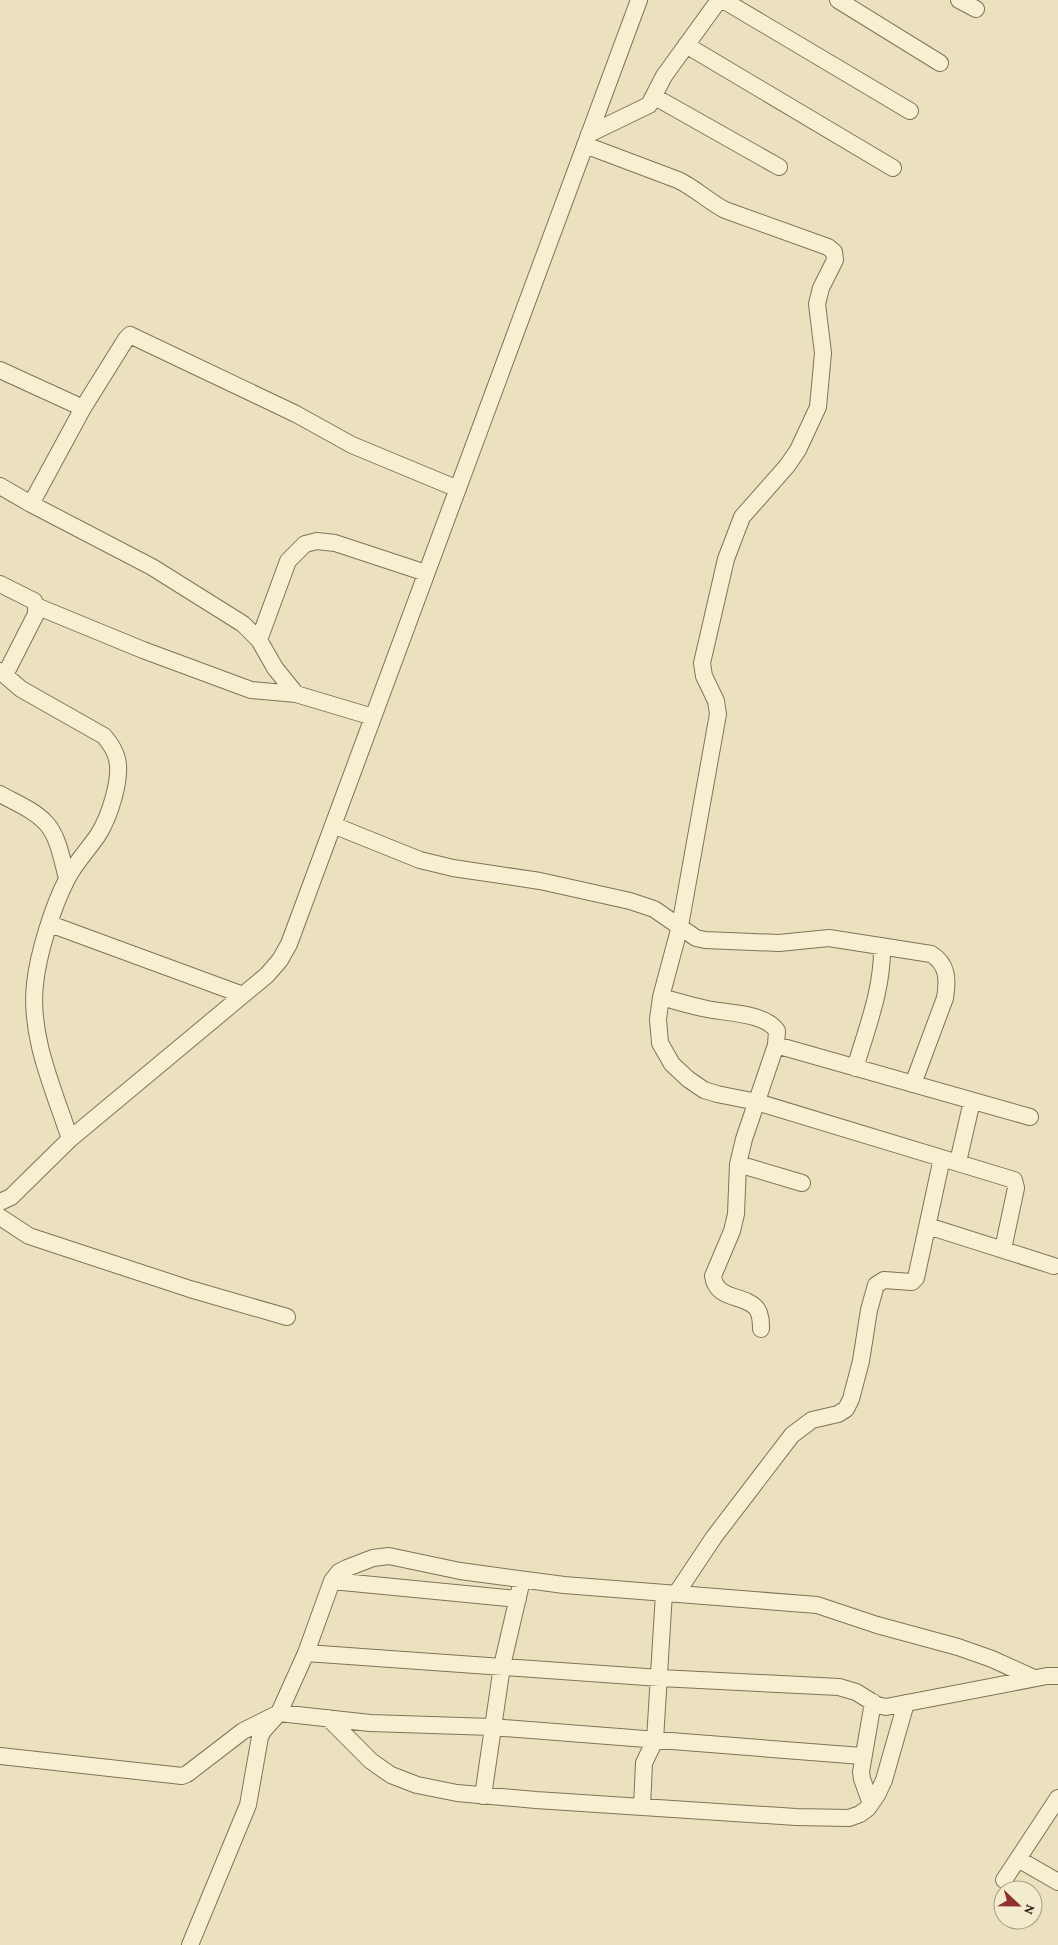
<svg xmlns="http://www.w3.org/2000/svg" width="1058" height="1945" font-family="'Crimson Pro',serif">
<style>
.lines{fill:none;stroke-linecap:round;stroke-linejoin:round}
.minor-casing{stroke:#827258;stroke-width:18}
.minor{stroke:#f6efd1;stroke-width:16}
</style>
<rect width="100%" height="100%" fill="#ebe1bf"/>
<g class="lines">
<defs>
<path id="minor" d="M 723,0 L 910,111
M 838,0 L 940,63
M 959,0 L 976,9
M 686,45 L 893,168
M 655,97 L 779,167
M 589,134 L 649,105 L 664,76 L 719,0
M 585,145 L 678,180 C 695,188 708,201 725,210 L 828,247 L 834,252 L 835,260 L 821,288 L 817,304 L 823,353 L 818,407 L 798,450 L 787,466 L 742,517 L 726,559 L 702,663 L 704,676 L 716,701 L 718,714 L 680,926 L 661,997 L 658,1019 L 660,1043 L 672,1064 L 688,1079 L 704,1090 L 717,1094 L 757,1102 L 1014,1180 L 1016,1188 L 1003,1249
M 0,370 L 83,408
M 0,486 L 31,504 L 152,567 L 243,624 L 259,640 L 275,668 L 296,694
M 31,504 L 83,408 L 126,339 L 130,335 L 296,414 L 352,445 L 458,489
M 0,584 L 34,601 L 36,606 L 36,614 L 5,675
M 36,606 L 143,650 L 251,690 L 296,694 L 373,717
M 259,640 L 288,561 L 305,544 L 317,541 L 335,543 L 426,573
M 0,671 L 21,689 L 104,736 C 110,743 115,750 117,759 C 122,779 109,818 98,835 C 88,850 75,863 67,879 C 53,906 38,954 35,984 C 29,1037 54,1090 70,1139
M 0,794 C 16,803 34,810 46,823 C 59,837 62,861 67,878
M 333,825 L 420,860 L 453,868 L 540,881 L 630,901 L 654,909 L 696,938 L 705,940 L 779,943 L 829,938 L 931,954 C 948,964 948,980 945,998 L 913,1084
M 50,924 L 243,995
M 661,997 C 676,1001 692,1006 707,1009 C 726,1013 766,1013 777,1031 L 776,1045 L 744,1139 L 738,1164 L 736,1214 L 732,1231 L 713,1276 C 716,1301 746,1294 757,1309 C 761,1315 761,1322 761,1329
M 776,1045 L 1030,1117
M 855,1068 C 867,1028 883,988 882,946
M 958,1162 L 972,1101
M 738,1164 L 802,1183
M 0,1202 L 11,1197 L 70,1139 L 267,975 L 280,960 L 289,944 L 639,0
M 0,1217 L 29,1236 L 190,1289 L 287,1317
M 928,1226 L 1054,1266
M 332,1581 L 518,1599
M 676,1594 L 714,1537 L 792,1435 L 812,1420 L 838,1414 L 846,1409 L 851,1399 L 861,1361 L 869,1310 L 876,1285 L 884,1280 L 912,1282 L 916,1278 L 942,1158
M 306,1653 L 660,1678 L 839,1687 L 856,1692 L 877,1705 L 886,1707 L 1047,1676 L 1058,1676
M 328,1718 L 371,1761 L 391,1775 L 417,1785 L 457,1793 L 536,1800 L 796,1817 L 849,1818 L 860,1814 L 868,1808 L 877,1795 L 884,1780 L 906,1703
M 0,1756 L 182,1776 L 187,1774 L 243,1731 L 279,1713 L 370,1723 L 492,1727 L 862,1756
M 483,1796 L 502,1666 L 522,1580
M 871,1804 L 862,1779 L 861,1772 L 873,1702
M 642,1807 L 644,1763 L 655,1740 L 664,1593
M 1018,1859 L 1058,1882
M 1004,1880 L 1058,1798
M 190,1945 L 248,1805 L 260,1737 L 263,1731 L 279,1713 L 306,1653 L 332,1581 L 339,1572 L 347,1568 L 373,1558 L 389,1556 L 460,1571 L 564,1585 L 817,1605 L 877,1625 L 958,1647 L 992,1659 L 1034,1678"/>
</defs>
<use href="#minor" class="minor-casing"/>
<use href="#minor" class="minor"/>
</g>
<g transform="translate(1018 1905) rotate(112)"><circle r="24" fill="#f3ebce" stroke="#a69d87"/>
<path d="M0-4L9 19L0 12L-9 19Z" fill="#8e342c"/>
<text y="-8" font-size="14" font-weight="bold" text-anchor="middle" fill="#32291c">N</text>
</g>
</svg>
